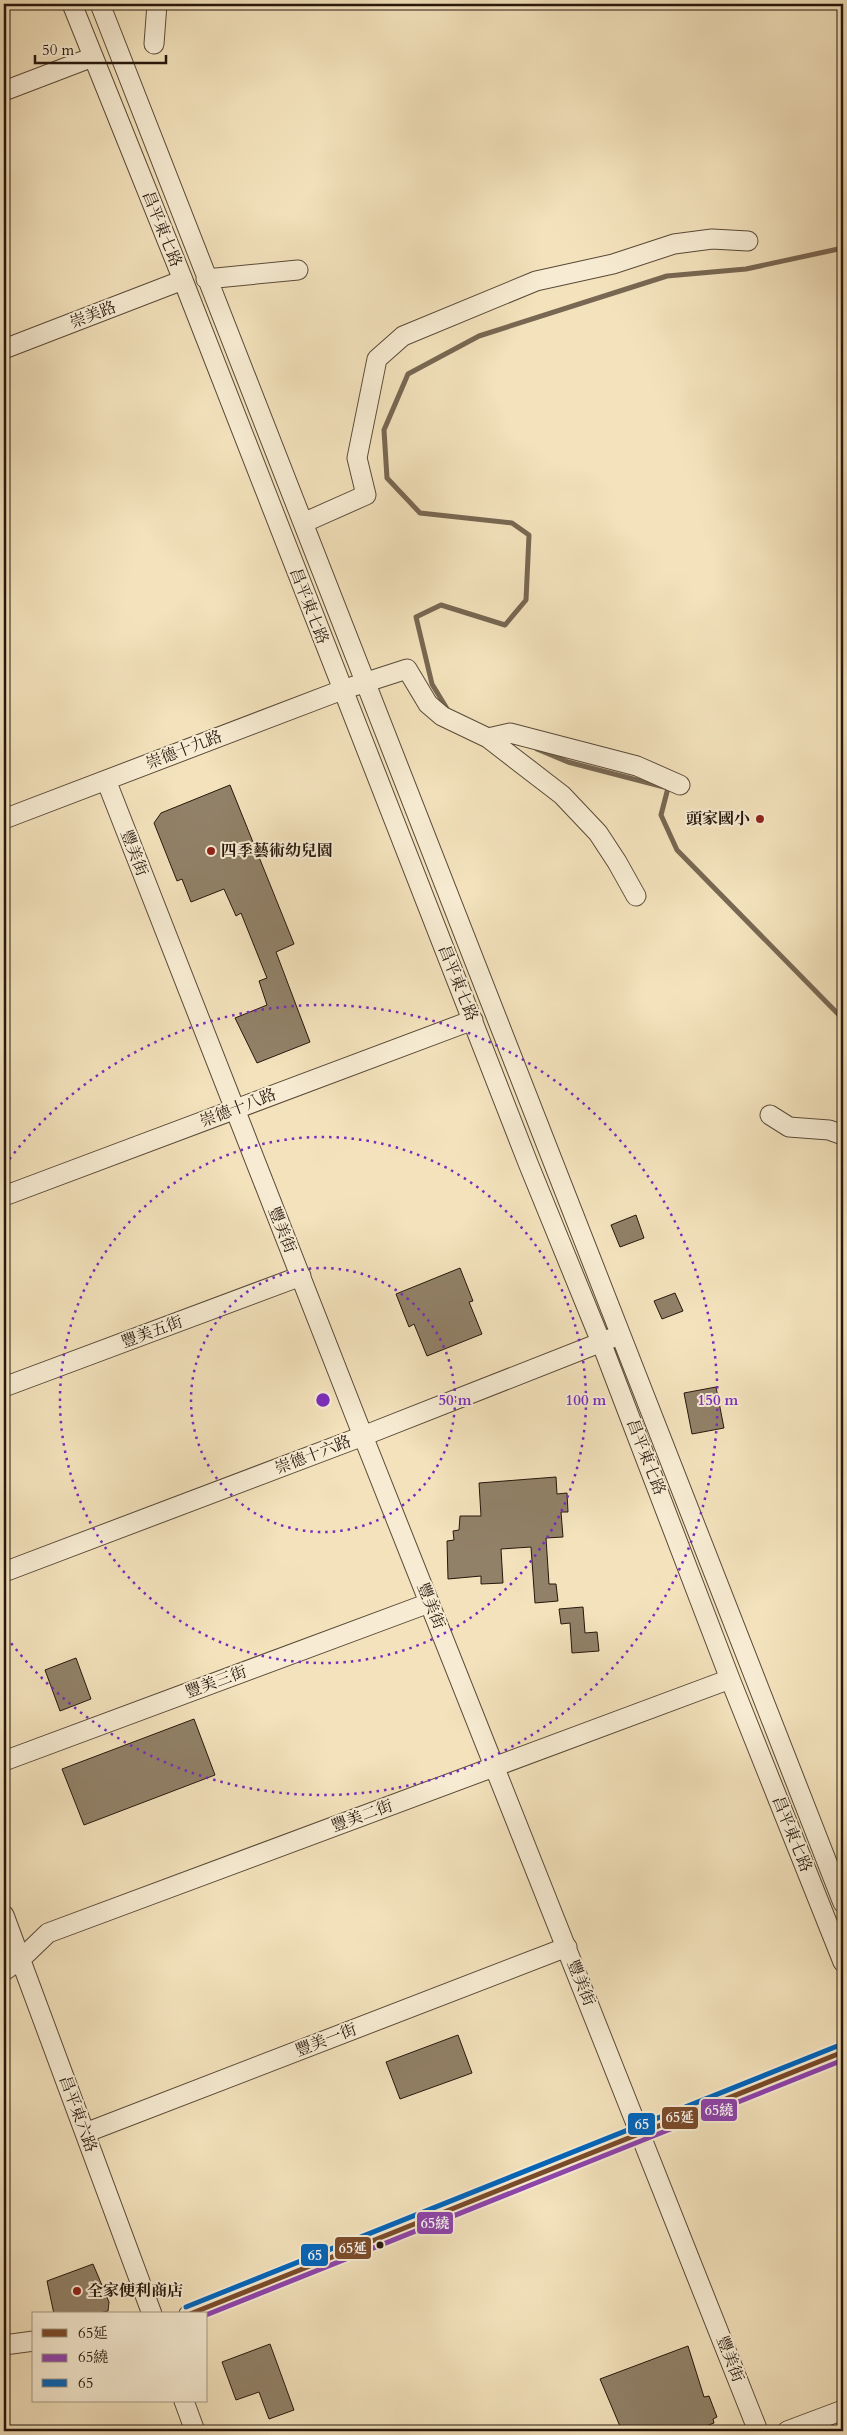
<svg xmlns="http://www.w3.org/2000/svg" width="847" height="2435" font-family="Cardo,'Noto Serif TC',serif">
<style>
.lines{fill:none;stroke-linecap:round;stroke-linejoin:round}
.stream{stroke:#786752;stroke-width:5}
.building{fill:#918168;stroke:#27170c}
.minor-casing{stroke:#5a4a38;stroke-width:21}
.minor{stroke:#f7ecd3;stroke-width:19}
.bus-1-casing{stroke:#f7ecd3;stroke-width:9}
.bus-2-casing{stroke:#f7ecd3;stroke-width:9}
.bus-3-casing{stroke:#f7ecd3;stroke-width:9}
.bus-1{stroke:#7a4b2a;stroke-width:5}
.bus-2{stroke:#8e44ad;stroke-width:5}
.bus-3{stroke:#0065bd;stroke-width:5}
.ring{fill:none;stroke:#7b2cbf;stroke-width:2.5;stroke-dasharray:2.5 5}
.poi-dot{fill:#8f2418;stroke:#f7ecd3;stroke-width:2}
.bus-dot{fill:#27170c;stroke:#f7ecd3;stroke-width:2}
.labels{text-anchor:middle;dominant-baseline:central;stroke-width:4;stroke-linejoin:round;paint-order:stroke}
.street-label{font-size:16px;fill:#27170c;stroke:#f7ecd3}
.poi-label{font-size:16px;font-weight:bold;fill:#27170c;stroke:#f7ecd3;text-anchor:start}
.centre{fill:#7b2cbf;stroke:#f7ecd3;stroke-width:2.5}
.ring-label{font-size:15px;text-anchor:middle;font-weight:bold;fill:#7b2cbf;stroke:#f7ecd3;stroke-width:4;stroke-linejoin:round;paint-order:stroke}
.line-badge{stroke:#f7ecd3;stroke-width:2}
.badge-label{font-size:14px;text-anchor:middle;font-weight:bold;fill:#fff}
</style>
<rect width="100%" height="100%" fill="#f3e2bc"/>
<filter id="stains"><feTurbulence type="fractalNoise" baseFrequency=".004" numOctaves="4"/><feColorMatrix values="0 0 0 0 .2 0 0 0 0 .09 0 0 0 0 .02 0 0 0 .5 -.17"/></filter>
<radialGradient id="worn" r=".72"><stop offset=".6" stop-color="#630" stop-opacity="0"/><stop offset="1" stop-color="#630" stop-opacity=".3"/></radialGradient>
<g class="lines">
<path class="stream" d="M 143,4 L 143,6
M 449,712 L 432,684 L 416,617 L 441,605 L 505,625 L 526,600 L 529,535 L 512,523 L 420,513 L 387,478 L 384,430 L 408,374 L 479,336 L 667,276 L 746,269 L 843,248
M 537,749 L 568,762 L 668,788 L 661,815 L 677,850 L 843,1019"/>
</g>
<path class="building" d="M 230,785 L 294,944 L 276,952 L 310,1042 L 257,1063 L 235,1018 L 267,1005 L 259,981 L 267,978 L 241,913 L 236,916 L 224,889 L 191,902 L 182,879 L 177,881 L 154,823 L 161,813 Z
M 636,1215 L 644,1238 L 620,1247 L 611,1225 Z
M 460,1268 L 473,1301 L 469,1302 L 482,1334 L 427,1356 L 414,1324 L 409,1327 L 396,1294 Z
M 675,1293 L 683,1311 L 662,1319 L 654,1301 Z
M 716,1387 L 724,1428 L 692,1434 L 684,1393 Z
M 556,1477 L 557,1494 L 567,1493 L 568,1512 L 561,1512 L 563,1537 L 546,1538 L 549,1584 L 556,1584 L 558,1601 L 535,1603 L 531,1547 L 501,1549 L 503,1583 L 481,1584 L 481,1576 L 448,1579 L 447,1541 L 454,1540 L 453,1531 L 459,1530 L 460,1516 L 481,1516 L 479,1483 Z
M 583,1607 L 585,1633 L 597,1632 L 599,1651 L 572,1653 L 570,1623 L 561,1624 L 559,1609 Z
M 76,1658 L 91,1699 L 60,1711 L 45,1670 Z
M 194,1719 L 215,1775 L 84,1825 L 62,1769 Z
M 458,2035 L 472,2073 L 400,2099 L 386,2062 Z
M 93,2264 L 109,2302 L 108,2311 L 96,2314 L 54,2314 L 47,2281 Z
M 270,2344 L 294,2410 L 269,2419 L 259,2392 L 236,2400 L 222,2362 Z
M 688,2346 L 704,2397 L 709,2396 L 717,2417 L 713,2419 L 714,2423 L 693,2431 L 622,2431 L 600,2379 Z"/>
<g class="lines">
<defs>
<path id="minor" d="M 72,4 L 183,280 L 528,1163 L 601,1342 L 730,1679 L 843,1962
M 100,4 L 843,1903
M 154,44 L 157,4
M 4,91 L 93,57
M 206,279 L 298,270
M 4,349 L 183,280
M 303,523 L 366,495 L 357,458 L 377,359 L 403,336 L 536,281 L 613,264 L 674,244 L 712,239 L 748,241
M 488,738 L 510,733 L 637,766 L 680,785
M 106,780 L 363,1436 L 758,2431
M 4,819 L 342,690 L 407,669 L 428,704 L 442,716 L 488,738 L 562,795 L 598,833 L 617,862 L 636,896
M 770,1115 L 789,1127 L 829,1130 L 843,1135
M 4,1196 L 473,1020
M 4,1387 L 301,1276
M 4,1572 L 363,1436 L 612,1338
M 4,1761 L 429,1603
M 4,1915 L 152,2314
M 4,1971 L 21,1959 L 48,1933 L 730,1679
M 85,2133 L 567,1947
M 189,2314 L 843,2052
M 4,2345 L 34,2341
M 184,2401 L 195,2431
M 787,2431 L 843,2410"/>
</defs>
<use href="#minor" class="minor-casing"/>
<use href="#minor" class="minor"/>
<defs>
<path id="bus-1" d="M 190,2314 L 843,2052"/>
<path id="bus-2" d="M 206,2315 L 843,2060"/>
<path id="bus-3" d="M 186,2307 L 840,2045"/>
</defs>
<use href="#bus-1" class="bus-1-casing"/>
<use href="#bus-2" class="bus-2-casing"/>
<use href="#bus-3" class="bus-3-casing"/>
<use href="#bus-1" class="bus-1"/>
<use href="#bus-2" class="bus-2"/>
<use href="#bus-3" class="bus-3"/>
</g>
<g class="ring">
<circle cx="323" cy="1400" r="132"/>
<circle cx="323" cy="1400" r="263"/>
<path d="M5 1165A395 395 0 1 1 5 1635"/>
</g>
<g class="poi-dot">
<circle cx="760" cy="819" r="5"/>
<circle cx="211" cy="851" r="5"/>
<circle cx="77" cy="2291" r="5"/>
</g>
<circle class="bus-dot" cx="380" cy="2245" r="4.5"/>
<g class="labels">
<g class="street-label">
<text transform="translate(162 229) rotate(68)">昌平東七路</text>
<text transform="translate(93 315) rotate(-21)">崇美路</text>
<text transform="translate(309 606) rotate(69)">昌平東七路</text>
<text transform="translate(184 750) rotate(-21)">崇德十九路</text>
<text transform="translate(134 853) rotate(69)">豐美街</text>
<text transform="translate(458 983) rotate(68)">昌平東七路</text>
<text transform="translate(238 1108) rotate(-21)">崇德十八路</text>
<text transform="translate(282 1230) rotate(68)">豐美街</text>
<text transform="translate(152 1332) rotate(-20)">豐美五街</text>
<text transform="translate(313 1455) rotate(-21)">崇德十六路</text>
<text transform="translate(646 1457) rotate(69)">昌平東七路</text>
<text transform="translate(431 1606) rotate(68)">豐美街</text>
<text transform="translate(216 1682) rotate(-20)">豐美三街</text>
<text transform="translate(362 1816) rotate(-20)">豐美二街</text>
<text transform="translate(792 1834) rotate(68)">昌平東七路</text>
<text transform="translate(581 1983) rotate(68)">豐美街</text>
<text transform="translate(326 2040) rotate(-21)">豐美一街</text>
<text transform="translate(78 2114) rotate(70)">昌平東六路</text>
<text transform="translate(730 2359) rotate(69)">豐美街</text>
</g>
<g class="poi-label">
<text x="750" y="819" text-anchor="end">頭家國小</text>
<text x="221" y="851">四季藝術幼兒園</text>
<text x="87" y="2291">全家便利商店</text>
</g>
</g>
<circle cx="323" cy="1400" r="8" class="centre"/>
<g class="ring-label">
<text x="455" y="1405">50 m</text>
<text x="586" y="1405">100 m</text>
<text x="718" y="1405">150 m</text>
</g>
<g class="line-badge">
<rect x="700" y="2098" width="38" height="24" rx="5" fill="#8e44ad"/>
<rect x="661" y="2106" width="38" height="24" rx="5" fill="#7a4b2a"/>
<rect x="627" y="2112" width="29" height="24" rx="5" fill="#0065bd"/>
<rect x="416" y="2211" width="38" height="24" rx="5" fill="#8e44ad"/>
<rect x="334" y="2236" width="38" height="24" rx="5" fill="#7a4b2a"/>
<rect x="300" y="2243" width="29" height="24" rx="5" fill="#0065bd"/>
</g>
<g class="badge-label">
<text x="719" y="2115">65繞</text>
<text x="680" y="2122">65延</text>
<text x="642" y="2129">65</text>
<text x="435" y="2228">65繞</text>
<text x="353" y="2253">65延</text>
<text x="315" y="2260">65</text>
</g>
<rect width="847" height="2435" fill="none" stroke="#f3e2bc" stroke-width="20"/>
<rect x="5" y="5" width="837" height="2425" fill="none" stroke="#27170c" stroke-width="2.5"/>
<rect x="10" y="10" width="827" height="2415" fill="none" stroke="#27170c"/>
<rect x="32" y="2312" width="175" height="90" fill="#f7ecd3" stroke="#a49783"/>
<rect x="42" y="2329" width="25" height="8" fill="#7a4b2a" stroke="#a49783"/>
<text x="78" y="2338" font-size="15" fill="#27170c">65延</text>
<rect x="42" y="2354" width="25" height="8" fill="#8e44ad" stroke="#a49783"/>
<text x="78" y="2362" font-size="15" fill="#27170c">65繞</text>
<rect x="42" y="2379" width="25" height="8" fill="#0065bd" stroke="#a49783"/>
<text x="78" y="2388" font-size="15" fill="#27170c">65</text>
<path d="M35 55v8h131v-8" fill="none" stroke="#27170c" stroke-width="2.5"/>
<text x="42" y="55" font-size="15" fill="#27170c" stroke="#f7ecd3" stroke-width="4" paint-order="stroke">50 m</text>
<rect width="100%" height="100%" filter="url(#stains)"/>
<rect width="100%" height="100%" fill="url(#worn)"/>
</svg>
